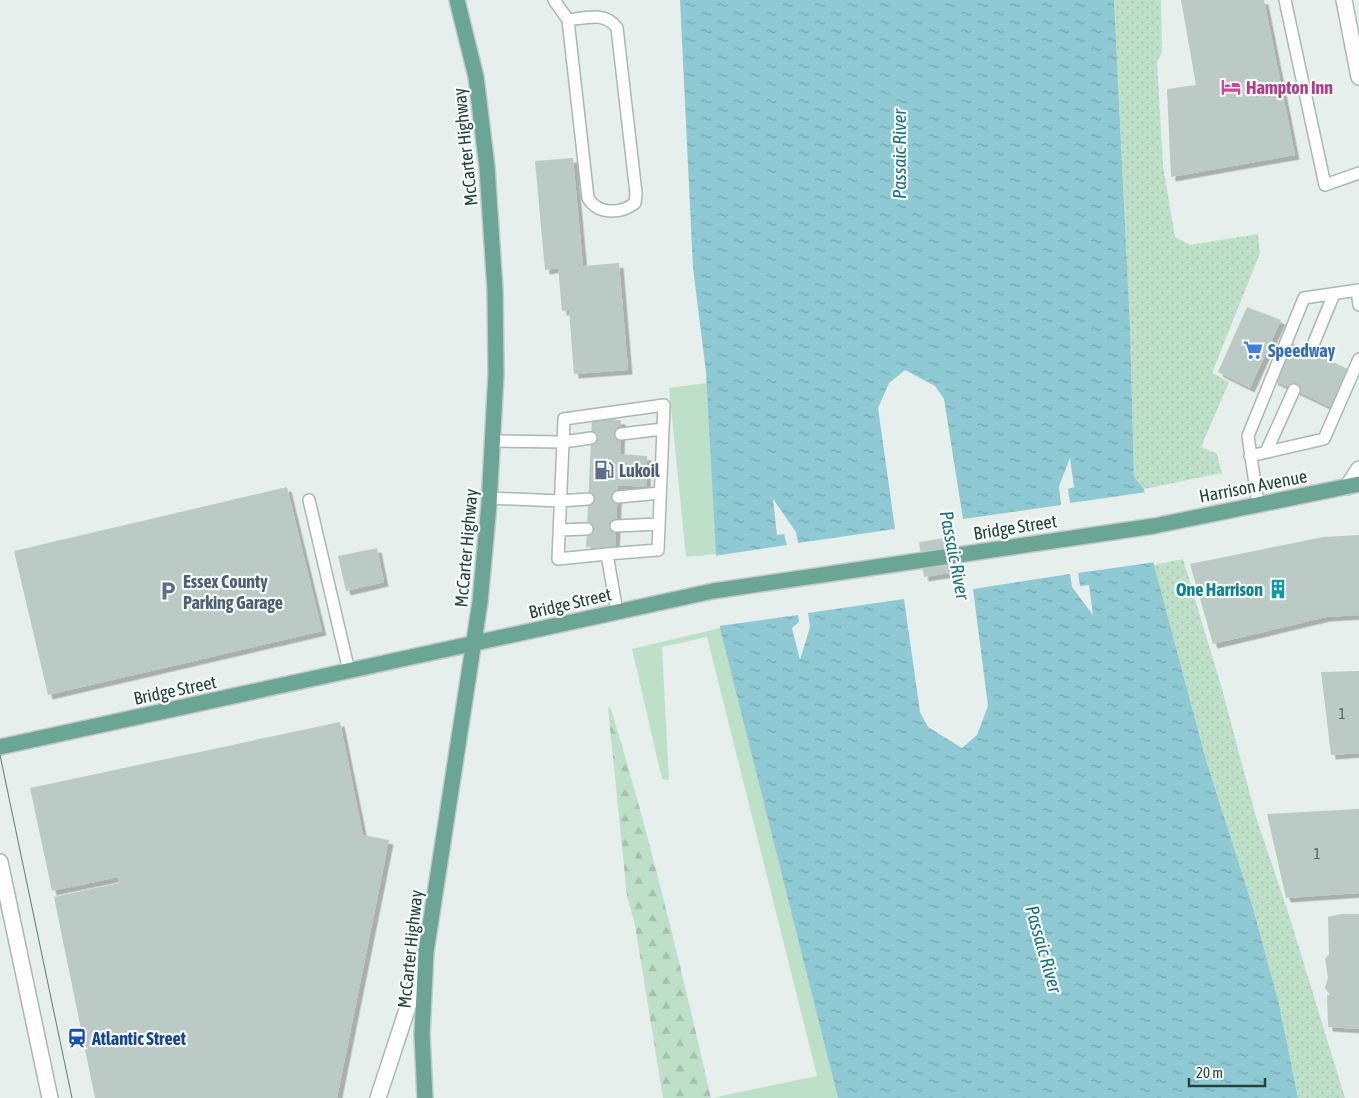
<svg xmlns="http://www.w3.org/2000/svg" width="1359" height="1098" font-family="'Asap Condensed',sans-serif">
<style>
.green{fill:#bfe0c8}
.forest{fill:url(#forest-firs)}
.park{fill:url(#park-dots)}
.water{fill:url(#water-ripples)}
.pier{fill:#e6efeb}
.building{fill:#bbcac4;filter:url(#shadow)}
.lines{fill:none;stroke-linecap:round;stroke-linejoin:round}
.lane-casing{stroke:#a8b8b2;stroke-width:14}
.street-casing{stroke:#a8b8b2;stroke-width:18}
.secondary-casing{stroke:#a4bbb3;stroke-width:18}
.primary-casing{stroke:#c2cac8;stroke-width:18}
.lane{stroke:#fff;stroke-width:11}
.street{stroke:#fff;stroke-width:15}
.secondary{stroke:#fff;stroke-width:15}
.primary{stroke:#6aa596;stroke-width:15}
.tram{stroke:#5f7d75;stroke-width:1}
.labels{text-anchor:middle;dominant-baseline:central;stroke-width:4.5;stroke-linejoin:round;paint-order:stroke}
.number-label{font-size:15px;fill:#4a645c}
.hotel-label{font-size:18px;font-weight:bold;fill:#b23c85;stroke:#f7fbf9;text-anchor:start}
.street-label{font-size:18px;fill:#24423a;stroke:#f7fbf9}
.shop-label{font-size:18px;font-weight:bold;fill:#366cbe;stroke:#f7fbf9;text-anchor:start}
.service-label{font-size:18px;font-weight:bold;fill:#4e5e75;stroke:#f7fbf9;text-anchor:start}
.culture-label{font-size:18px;font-weight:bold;fill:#0d838f;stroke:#f7fbf9;text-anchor:end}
.transit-label{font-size:18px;font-weight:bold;fill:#164399;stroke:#f7fbf9;text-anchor:start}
.water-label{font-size:19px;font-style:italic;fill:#1c6f80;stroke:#f7fbf9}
</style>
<defs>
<pattern id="forest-firs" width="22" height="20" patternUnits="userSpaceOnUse" patternTransform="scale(1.25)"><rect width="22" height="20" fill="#bfe0c8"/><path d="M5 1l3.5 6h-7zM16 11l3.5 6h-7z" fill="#a4c1ad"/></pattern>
<pattern id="park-dots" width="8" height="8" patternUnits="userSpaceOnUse" patternTransform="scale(1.25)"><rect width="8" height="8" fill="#bfe0c8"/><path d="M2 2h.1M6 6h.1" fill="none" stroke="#a4c1ad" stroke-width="1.8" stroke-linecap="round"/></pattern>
<pattern id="water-ripples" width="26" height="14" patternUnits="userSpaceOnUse" patternTransform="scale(1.25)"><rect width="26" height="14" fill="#8ec9d4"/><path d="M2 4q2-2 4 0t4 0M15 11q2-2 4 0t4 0" fill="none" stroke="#74a5ad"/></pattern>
<filter id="shadow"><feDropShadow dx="4.5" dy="4.5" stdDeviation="0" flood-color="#0004"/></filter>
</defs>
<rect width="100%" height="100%" fill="#e6efeb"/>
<path class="green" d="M 707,383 L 717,554 L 686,557 L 669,388 Z
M 720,628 L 730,661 L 838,1098 L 712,1098 L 817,1076 L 707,637 L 662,647 L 669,780 L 662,779 L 632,649 Z"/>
<path class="forest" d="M 608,708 L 611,709 C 650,837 681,967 711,1098 L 663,1098 L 635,925 L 627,896 Z"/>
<path class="park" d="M 1114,0 L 1161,0 L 1162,52 L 1157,62 L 1163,166 L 1175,237 L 1190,245 L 1258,234 L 1260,253 L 1212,373 L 1229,382 L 1201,447 L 1217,454 L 1222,473 L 1144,489 L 1134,477 L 1130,326 Z
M 1183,559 L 1222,689 L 1256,817 L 1289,915 L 1345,1098 L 1298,1098 L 1279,1004 L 1253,908 L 1206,760 L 1154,565 Z"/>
<path class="water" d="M 680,0 L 1114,0 L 1130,326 L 1134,477 L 1144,489 L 1154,565 L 1206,760 L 1253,908 L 1279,1004 L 1298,1098 L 838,1098 L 720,628 L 706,372 L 693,268 Z"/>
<path class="pier" d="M 905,370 L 935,386 L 944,399 L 963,519 L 1061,505 L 1059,486 L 1070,458 L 1074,487 L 1068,489 L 1070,503 L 1147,492 L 1156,562 L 1078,573 L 1080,586 L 1089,585 L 1093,615 L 1072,587 L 1070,574 L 973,589 L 988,706 L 977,735 L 962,748 L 928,727 L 920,712 L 904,599 L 808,613 L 810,627 L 800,660 L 792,628 L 799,622 L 798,615 L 719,626 L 714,556 L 787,545 L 784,534 L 777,535 L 773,499 L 796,532 L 798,543 L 895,529 L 878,408 L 889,383 Z"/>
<path class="building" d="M 1181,0 L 1264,0 L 1295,155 L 1171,177 L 1167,89 L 1196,85 Z
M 573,158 L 583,266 L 619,263 L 628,370 L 574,374 L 569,310 L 562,311 L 558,268 L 545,270 L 535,161 Z
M 1247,307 L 1281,320 L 1250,388 L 1218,372 Z
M 1290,342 L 1348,369 L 1330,407 L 1273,380 Z
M 592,418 L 621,420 L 620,454 L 647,456 L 646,487 L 618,485 L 615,549 L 586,547 Z
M 287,487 L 322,631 L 48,695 L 14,551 Z
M 1359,535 L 1359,615 L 1326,617 L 1213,644 L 1190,564 L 1324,537 Z
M 944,538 L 949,573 L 924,577 L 919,542 Z
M 377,548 L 384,582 L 346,591 L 338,556 Z
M 1359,671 L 1359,753 L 1331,755 L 1321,672 Z
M 340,722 L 363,835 L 389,840 L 337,1098 L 95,1098 L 54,897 L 119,883 L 118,877 L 52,891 L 30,788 Z
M 1359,809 L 1359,893 L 1286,898 L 1267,814 Z
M 1341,914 L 1359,914 L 1359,1029 L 1328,1027 L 1327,995 L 1330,995 L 1325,988 L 1328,978 L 1325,958 L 1329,955 L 1328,917 Z"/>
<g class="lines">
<defs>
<path id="lane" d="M 554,0 L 568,20 L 588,198 C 598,215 621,214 635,203 L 636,193 L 617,28 C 605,11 586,18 568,20
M 1285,0 L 1325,185 L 1359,173
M 1357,290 L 1359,305
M 1310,352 L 1334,294
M 621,434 L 663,429
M 493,441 L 563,442 L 591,438
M 1266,452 L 1294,390
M 1250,456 L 1324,439 L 1359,359
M 618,497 L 660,493
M 489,498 L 560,501 L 588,499
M 309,500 L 349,671
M 1258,504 L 1248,436 L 1304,298 L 1359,290
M 616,526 L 659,524
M 559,530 L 587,529
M 607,554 L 658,550 L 664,405 L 564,419 L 558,559 L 607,554 L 617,612"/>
<path id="street" d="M 0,862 L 50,1098"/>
<path id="secondary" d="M 1344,0 L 1359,77
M 1347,487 L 1359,469
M 378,1098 L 423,961"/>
<path id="primary" d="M 0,747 L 713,591 L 1154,526 L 1359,484
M 425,1098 L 422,1034 L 426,952 L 480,602 L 489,504 L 496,374 L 495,290 L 487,167 L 476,77 L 457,0"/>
</defs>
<use href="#lane" class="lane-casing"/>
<use href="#street" class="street-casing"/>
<use href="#secondary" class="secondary-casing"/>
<use href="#primary" class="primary-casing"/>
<use href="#lane" class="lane"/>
<use href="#street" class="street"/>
<use href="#secondary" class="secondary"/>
<use href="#primary" class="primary"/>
<path class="tram" d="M 0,755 L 72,1098"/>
</g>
<defs>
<symbol id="hotel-bare" viewBox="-9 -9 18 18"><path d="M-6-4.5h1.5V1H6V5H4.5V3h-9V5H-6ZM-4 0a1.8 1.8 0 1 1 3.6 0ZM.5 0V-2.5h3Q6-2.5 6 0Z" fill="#d1479c" stroke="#f7fbf9" stroke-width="2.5" paint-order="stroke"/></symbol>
<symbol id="supermarket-bare" viewBox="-9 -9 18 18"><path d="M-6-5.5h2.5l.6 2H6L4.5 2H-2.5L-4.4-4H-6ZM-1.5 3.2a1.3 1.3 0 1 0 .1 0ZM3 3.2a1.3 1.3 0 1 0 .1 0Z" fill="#3f7fe0" stroke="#f7fbf9" stroke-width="2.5" paint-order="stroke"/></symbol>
<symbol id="fuel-bare" viewBox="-9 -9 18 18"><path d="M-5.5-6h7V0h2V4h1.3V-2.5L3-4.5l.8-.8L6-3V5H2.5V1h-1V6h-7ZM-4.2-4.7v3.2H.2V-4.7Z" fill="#5c6f8a" stroke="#f7fbf9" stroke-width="2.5" paint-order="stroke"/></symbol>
<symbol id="building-bare" viewBox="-9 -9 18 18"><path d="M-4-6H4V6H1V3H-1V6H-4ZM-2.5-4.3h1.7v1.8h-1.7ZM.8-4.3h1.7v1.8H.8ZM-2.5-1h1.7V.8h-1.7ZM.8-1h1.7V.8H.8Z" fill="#0f9aa8" stroke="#f7fbf9" stroke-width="2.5" paint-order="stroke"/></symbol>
<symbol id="parking-bare" viewBox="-9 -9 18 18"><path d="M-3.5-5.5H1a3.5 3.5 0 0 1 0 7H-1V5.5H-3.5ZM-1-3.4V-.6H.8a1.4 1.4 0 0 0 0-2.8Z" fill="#5c6f8a" stroke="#f7fbf9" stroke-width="2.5" paint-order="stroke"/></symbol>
<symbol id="station-bare" viewBox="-9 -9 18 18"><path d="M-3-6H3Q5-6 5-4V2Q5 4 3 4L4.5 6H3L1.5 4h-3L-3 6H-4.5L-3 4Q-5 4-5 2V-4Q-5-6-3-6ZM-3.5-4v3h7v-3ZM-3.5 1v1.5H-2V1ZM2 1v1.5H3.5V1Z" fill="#1a4fb4" stroke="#f7fbf9" stroke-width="2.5" paint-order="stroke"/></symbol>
</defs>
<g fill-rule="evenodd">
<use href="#hotel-bare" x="1217" y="73" width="28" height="28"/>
<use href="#supermarket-bare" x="1239" y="336" width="28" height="28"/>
<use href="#fuel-bare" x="590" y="456" width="28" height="28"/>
<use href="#building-bare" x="1264" y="575" width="28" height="28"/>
<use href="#parking-bare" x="154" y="577" width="28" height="28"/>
<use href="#station-bare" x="63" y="1024" width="28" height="28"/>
</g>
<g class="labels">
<g class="number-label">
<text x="1342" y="713">1</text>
<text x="1317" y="853">1</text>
</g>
<g class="hotel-label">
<text x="1246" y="87">Hampton Inn</text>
</g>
<g class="street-label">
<text transform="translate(465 147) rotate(-96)">McCarter Highway</text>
<text transform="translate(1253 486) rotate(-11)">Harrison Avenue</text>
<text transform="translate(1015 527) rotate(-9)">Bridge Street</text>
<text transform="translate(466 548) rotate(-85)">McCarter Highway</text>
<text transform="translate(570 603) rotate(-13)">Bridge Street</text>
<text transform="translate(175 690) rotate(-12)">Bridge Street</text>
<text transform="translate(410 949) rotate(-84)">McCarter Highway</text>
</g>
<g class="shop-label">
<text x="1268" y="350">Speedway</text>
</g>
<g class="service-label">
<text x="619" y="470">Lukoil</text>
<text x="183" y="581">Essex County<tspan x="183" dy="21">Parking Garage</tspan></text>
</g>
<g class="culture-label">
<text x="1263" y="589">One Harrison</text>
</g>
<g class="transit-label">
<text x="92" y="1038">Atlantic Street</text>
</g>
<g class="water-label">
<text transform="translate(899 154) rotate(-90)">Passaic River</text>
<text transform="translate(955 555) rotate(79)">Passaic River</text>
<text transform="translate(1044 949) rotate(74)">Passaic River</text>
</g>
</g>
<path d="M1189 1078v8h76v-8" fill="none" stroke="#24423a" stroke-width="2.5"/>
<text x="1196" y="1078" font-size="15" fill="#24423a" stroke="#f7fbf9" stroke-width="4" paint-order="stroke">20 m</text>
</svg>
